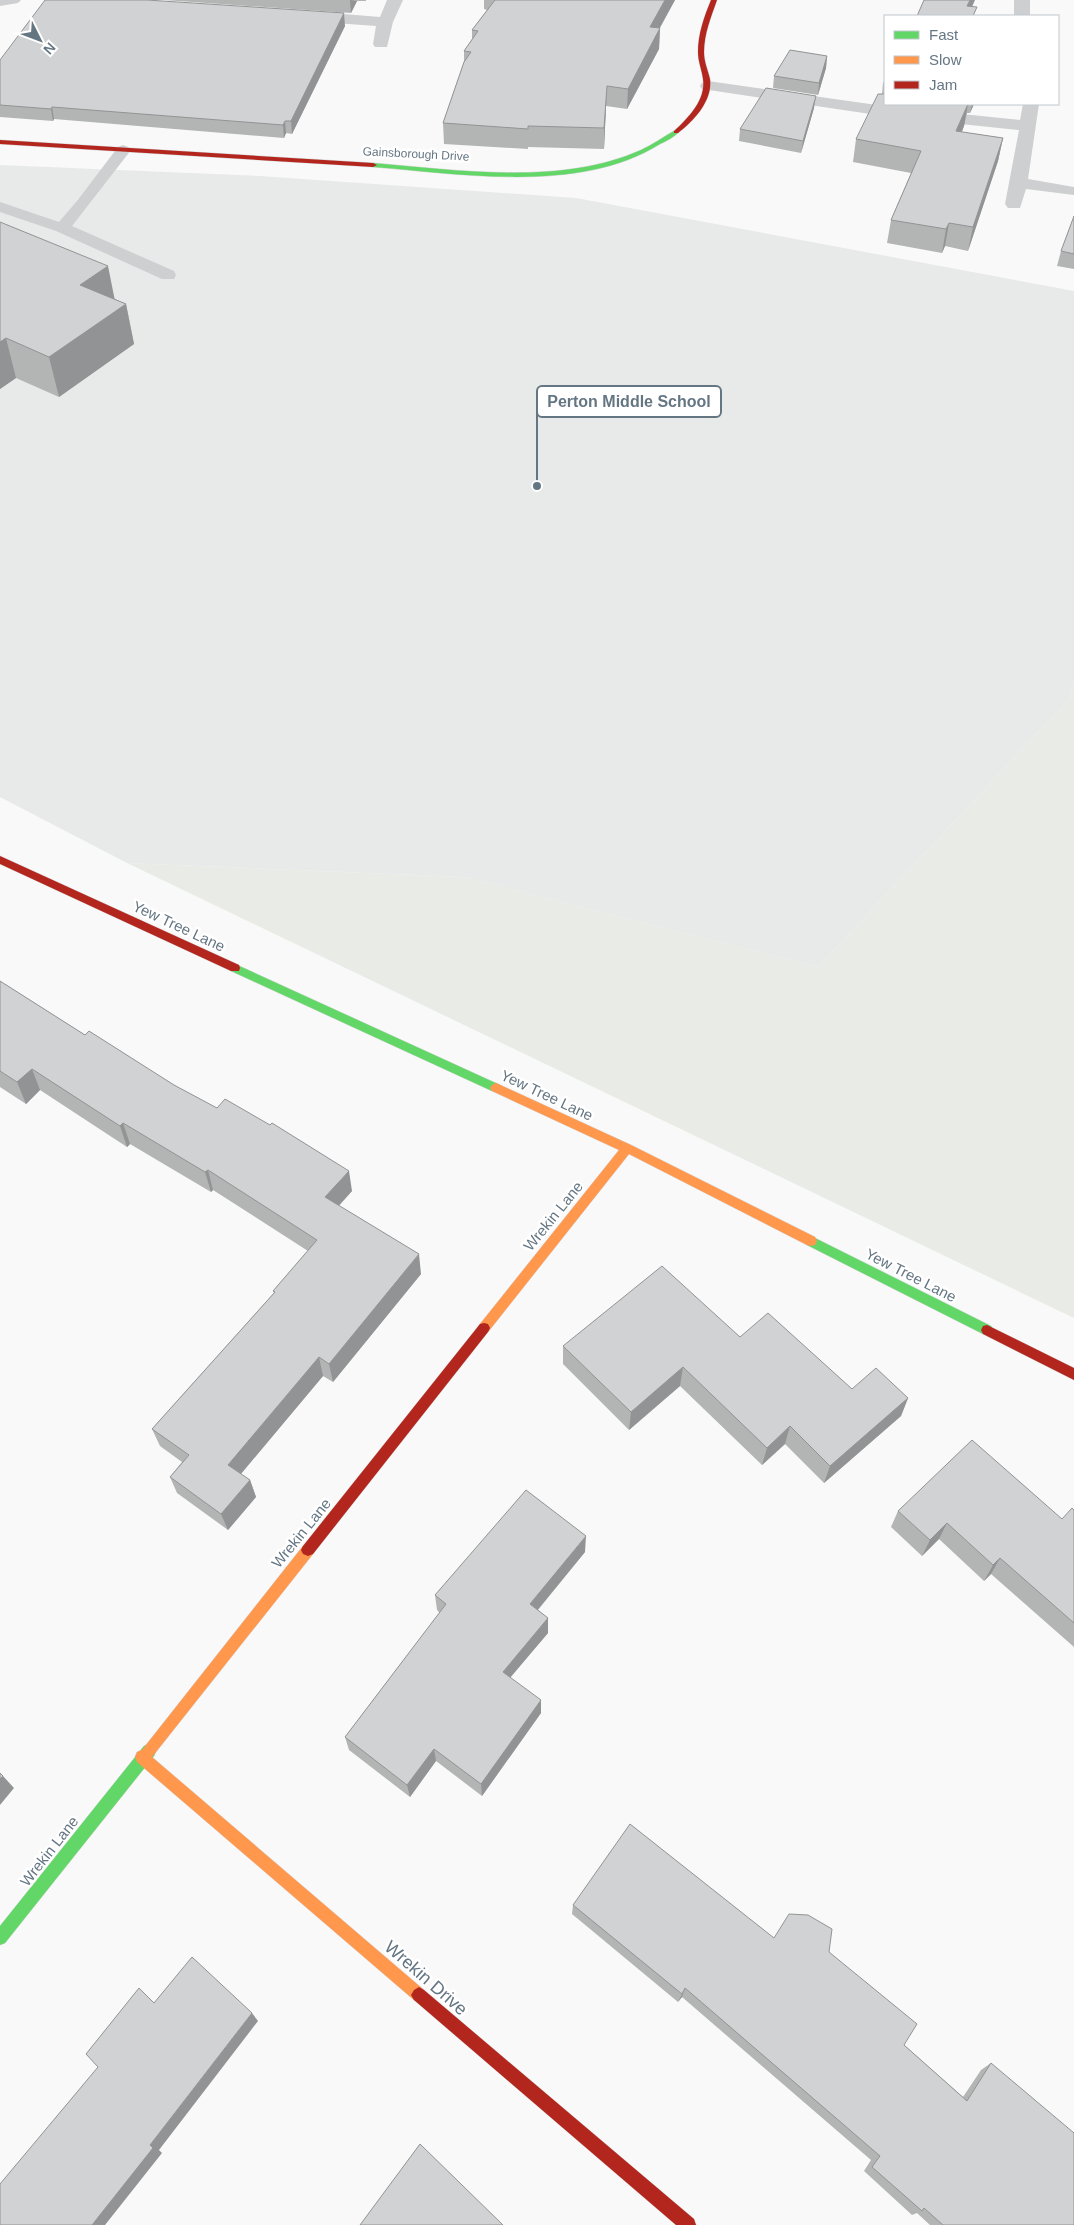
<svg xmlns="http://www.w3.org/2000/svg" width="1074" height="2225" font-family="Arial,sans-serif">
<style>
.built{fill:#e8e9e9}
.green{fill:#e8ebe6}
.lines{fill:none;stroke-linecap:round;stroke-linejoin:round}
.fast-casing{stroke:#d5d6d7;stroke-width:1}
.slow-casing{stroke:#d5d6d7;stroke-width:1}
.jam-casing{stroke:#d5d6d7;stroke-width:1}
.lane{fill:#cecfd0;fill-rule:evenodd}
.street{fill:#cecfd0;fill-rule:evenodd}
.fast{fill:#63d668;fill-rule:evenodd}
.slow{fill:#ff974d;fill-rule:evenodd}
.jam{fill:#b3261e;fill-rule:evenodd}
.wall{fill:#b3b5b5}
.shaded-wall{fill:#929394}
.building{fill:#d0d2d3;stroke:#929394}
.labels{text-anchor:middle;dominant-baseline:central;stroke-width:5;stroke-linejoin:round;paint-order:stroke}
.far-street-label{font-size:12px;fill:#657683;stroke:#fff}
.street-label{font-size:15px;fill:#657683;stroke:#fff}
.near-street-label{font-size:18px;fill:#657683;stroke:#fff}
.leader{fill:none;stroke:#657683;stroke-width:2}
.callout-dot{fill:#657683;stroke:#fff;stroke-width:2}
.callout{fill:#fff;stroke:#657683;stroke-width:2}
.callout-label{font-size:16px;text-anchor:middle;font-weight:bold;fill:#657683}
</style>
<rect width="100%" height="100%" fill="#f9f9f9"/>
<path class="built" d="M 0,165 L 260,176 L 576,198 L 1074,291 L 1074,682 L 1069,699 L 818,967 L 464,877 L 127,863 L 0,797 Z"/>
<path class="green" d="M 1074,682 L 1074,1318 L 127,863 L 464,877 L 818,967 L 1069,699 Z"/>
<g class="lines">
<defs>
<path id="fast" d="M 674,131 L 679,132 C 674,137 667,141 660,144 C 580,194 463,174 373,167 L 369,165 L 373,163 C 458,170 561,186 641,150 C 652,145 663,137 674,131 Z
M 235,964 L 500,1085 L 502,1088 L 500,1091 L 492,1091 L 231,971 L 230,968 L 231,965 Z
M 811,1236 L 991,1326 L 993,1330 L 991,1334 L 987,1335 L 983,1334 L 807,1245 L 805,1241 L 807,1237 Z
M 149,1744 L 154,1746 L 156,1751 L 154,1756 L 5,1943 L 0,1945 L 0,1926 L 144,1746 Z"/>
<path id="slow" d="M 496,1083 L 631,1145 L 815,1237 L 817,1241 L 815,1245 L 811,1246 L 807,1245 L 629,1154 L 488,1332 L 484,1333 L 480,1332 L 478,1328 L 480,1324 L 619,1150 L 492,1091 L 490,1088 L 492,1085 Z
M 308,1544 L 313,1546 L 315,1550 L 313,1554 L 152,1757 L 424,1990 L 427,1995 L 424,2000 L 419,2003 L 414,2000 L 137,1762 L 135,1757 L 137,1752 L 142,1750 L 303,1546 Z"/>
<path id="jam" d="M 711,0 L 717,0 C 711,17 704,34 704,52 C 704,62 708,70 710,79 C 713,100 694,121 678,133 L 674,133 L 674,131 C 688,118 706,100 703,79 C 702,70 698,62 698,52 C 698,34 704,17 711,0 Z
M 0,140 L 373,163 L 377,165 L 373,167 L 0,144 Z
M 0,856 L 239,965 L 240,968 L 239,971 L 231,971 L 0,864 Z
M 484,1323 L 488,1324 L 490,1328 L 488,1332 L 313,1554 L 308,1556 L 303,1554 L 301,1550 L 303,1546 L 480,1324 Z
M 987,1325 L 1074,1368 L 1074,1380 L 983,1334 L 981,1330 L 983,1326 Z
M 419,1987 L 424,1990 L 694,2219 L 696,2225 L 676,2225 L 414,2000 L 411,1995 L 414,1990 Z"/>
</defs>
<use href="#fast" class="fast-casing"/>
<use href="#slow" class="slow-casing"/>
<use href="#jam" class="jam-casing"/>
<path class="lane" d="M 123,145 L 128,147 L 131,150 L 72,226 L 174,271 L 176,275 L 174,279 L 162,279 L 56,231 L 0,212 L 0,202 L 59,222 L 77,201 L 118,147 Z"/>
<path class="street" d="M 0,0 L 21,0 L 18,3 L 0,6 Z
M 387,0 L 403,0 L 393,22 L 387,47 L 375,47 L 373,44 L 376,26 L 307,21 L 302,19 L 299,16 L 302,13 L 307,11 L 380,17 Z
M 1014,0 L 1030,0 L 1030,16 L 1014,16 Z
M 708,81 L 884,106 L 1020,120 L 1023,104 L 1039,104 L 1028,179 L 1074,187 L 1074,195 L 1026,189 L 1020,208 L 1008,208 L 1005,204 L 1019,130 L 884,116 L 702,89 L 700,86 L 702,83 Z"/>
<use href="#fast" class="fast"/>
<use href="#slow" class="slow"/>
<use href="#jam" class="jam"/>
</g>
<path class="wall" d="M 164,0 L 366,0 L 366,1 L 357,1 L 351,13 Z
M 484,0 L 675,0 L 660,28 L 659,49 L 627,109 L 606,106 L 604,149 L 528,147 L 528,149 L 444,144 L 443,123 L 464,62 L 464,51 L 472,39 L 472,30 L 487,10 L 484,9 Z
M 345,26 L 292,134 L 286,133 L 284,138 L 54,119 L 53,121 L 0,117 L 0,60 Z
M 827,56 L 826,68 L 818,95 L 773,88 L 774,76 Z
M 885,79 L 885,104 L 974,104 L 970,113 L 967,113 L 964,126 L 962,132 L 1003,138 L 998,161 L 968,251 L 945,246 L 942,253 L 887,243 L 891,220 L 911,173 L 853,162 L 856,139 L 882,94 L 883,83 Z
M 814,108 L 801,153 L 739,141 L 740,129 Z
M 1074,216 L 1074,269 L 1057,266 L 1061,251 Z
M 0,222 L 115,299 L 126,304 L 134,344 L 59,397 L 16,378 L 0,389 Z
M 0,981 L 85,1035 L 174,1085 L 352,1191 L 339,1206 L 421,1274 L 333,1382 L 323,1376 L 241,1474 L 250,1480 L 256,1497 L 228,1530 L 177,1493 L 170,1477 L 182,1462 L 160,1446 L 152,1429 L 274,1293 L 273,1291 L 308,1251 L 213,1190 L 211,1192 L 130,1144 L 127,1147 L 40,1090 L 26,1104 L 0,1087 Z
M 740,1337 L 852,1389 L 908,1398 L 901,1416 L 824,1483 L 785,1444 L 762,1465 L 680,1386 L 629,1430 L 563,1364 L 563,1346 Z
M 1074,1510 L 1074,1647 L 991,1574 L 984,1581 L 939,1539 L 922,1556 L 891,1527 L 898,1511 L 1062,1519 Z
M 585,1552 L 538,1610 L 548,1618 L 548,1633 L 510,1678 L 541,1713 L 482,1796 L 436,1761 L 410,1797 L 349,1750 L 345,1737 L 440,1613 L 437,1610 L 435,1595 Z
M 573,1905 L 774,1938 L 829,1952 L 904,2045 L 963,2097 L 981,2070 L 991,2063 L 1074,2225 L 930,2225 L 917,2213 L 912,2215 L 864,2171 L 871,2160 L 682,1997 L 678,2002 L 572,1914 Z"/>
<path class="shaded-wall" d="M 350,0 L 357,1 L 351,13 L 350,1 Z
M 665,0 L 675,0 L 649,47 L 650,27 Z
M 970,0 L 975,0 L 968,16 L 967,6 Z
M 344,13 L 345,26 L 292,134 L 291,121 Z
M 660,28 L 659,49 L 627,109 L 628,89 Z
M 827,56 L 826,68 L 818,95 L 819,83 Z
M 607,86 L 606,106 L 604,149 L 604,128 Z
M 816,96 L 814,108 L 801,153 L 803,141 Z
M 968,104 L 964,126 L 952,154 L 956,131 Z
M 972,104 L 974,104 L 970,113 Z
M 52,107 L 54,119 L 53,121 L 51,109 Z
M 285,121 L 286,133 L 284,138 L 283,125 Z
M 1003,138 L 998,161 L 968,251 L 973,227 Z
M 949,223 L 945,246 L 942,253 L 946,229 Z
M 108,266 L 116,306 L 80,285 Z
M 126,304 L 134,344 L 59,397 L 49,357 Z
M 6,338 L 16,378 L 0,389 L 0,342 Z
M 32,1069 L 40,1090 L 26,1104 L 17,1082 Z
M 123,1123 L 130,1144 L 127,1147 L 120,1126 Z
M 208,1170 L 213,1190 L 211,1192 L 205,1172 Z
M 349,1171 L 352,1191 L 328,1217 L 325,1197 Z
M 419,1254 L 421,1274 L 333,1382 L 329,1364 Z
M 319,1357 L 323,1376 L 234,1482 L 228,1465 Z
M 683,1367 L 680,1386 L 629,1430 L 631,1412 Z
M 908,1398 L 901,1416 L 824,1483 L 830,1466 Z
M 790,1426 L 785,1444 L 762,1465 L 767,1448 Z
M 250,1480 L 256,1497 L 228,1530 L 221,1514 Z
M 947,1523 L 939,1539 L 922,1556 L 930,1540 Z
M 586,1536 L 585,1552 L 530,1619 L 530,1604 Z
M 1000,1558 L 991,1574 L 984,1581 L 993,1565 Z
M 548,1618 L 548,1633 L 503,1686 L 503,1672 Z
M 541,1700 L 541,1713 L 482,1796 L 481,1784 Z
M 434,1749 L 436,1761 L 410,1797 L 407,1785 Z
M 3,1776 L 14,1788 L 0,1805 L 0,1779 Z
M 685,1988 L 682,1997 L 678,2002 Z
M 252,2013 L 258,2021 L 159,2150 L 162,2153 L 105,2225 L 92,2225 L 150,2145 Z"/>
<path class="building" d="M 45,0 L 147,0 L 344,13 L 291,121 L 285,121 L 283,125 L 52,107 L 51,109 L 0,105 L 0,60 Z
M 495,0 L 665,0 L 650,27 L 660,28 L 628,89 L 607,86 L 604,128 L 528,126 L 528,129 L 443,123 L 464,62 L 471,52 L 464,51 L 478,31 L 472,30 Z
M 924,0 L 970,0 L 967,6 L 977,7 L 973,16 L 917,16 Z
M 790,50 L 827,56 L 819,83 L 774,76 Z
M 766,88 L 816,96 L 803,141 L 740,129 Z
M 878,94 L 885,94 L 885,104 L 968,104 L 956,131 L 1003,138 L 973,227 L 949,223 L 946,229 L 891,220 L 921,151 L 856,139 Z
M 1074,216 L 1074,254 L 1061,251 Z
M 0,222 L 108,266 L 80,285 L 126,304 L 49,357 L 6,338 L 0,342 Z
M 0,981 L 85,1035 L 89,1031 L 174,1085 L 217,1108 L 225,1099 L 270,1125 L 272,1123 L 349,1171 L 325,1197 L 419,1254 L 329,1364 L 319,1357 L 228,1465 L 250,1480 L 221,1514 L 170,1477 L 189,1455 L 152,1429 L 275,1292 L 273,1291 L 317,1240 L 208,1170 L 205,1172 L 123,1123 L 120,1126 L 32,1069 L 17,1082 L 0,1071 Z
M 662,1266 L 740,1337 L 768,1313 L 852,1389 L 876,1368 L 908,1398 L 830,1466 L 790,1426 L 767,1448 L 683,1367 L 631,1412 L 563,1346 Z
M 972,1440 L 1062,1519 L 1072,1508 L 1074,1510 L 1074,1623 L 1000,1558 L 993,1565 L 947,1523 L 930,1540 L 898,1511 Z
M 526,1490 L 586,1536 L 530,1604 L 548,1618 L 503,1672 L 541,1700 L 481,1784 L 434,1749 L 407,1785 L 345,1737 L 446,1604 L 435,1595 Z
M 0,1773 L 3,1776 L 0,1779 Z
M 630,1824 L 774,1938 L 789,1914 L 808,1915 L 832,1929 L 829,1952 L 917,2024 L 904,2045 L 967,2101 L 991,2063 L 1074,2133 L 1074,2225 L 943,2225 L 924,2208 L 922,2211 L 872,2167 L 880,2156 L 685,1988 L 682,1994 L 573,1905 Z
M 192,1957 L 252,2013 L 150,2145 L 153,2148 L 92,2225 L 0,2225 L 0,2184 L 98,2067 L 86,2054 L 139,1988 L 154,2003 Z
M 420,2144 L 503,2225 L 360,2225 Z"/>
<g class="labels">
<g class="far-street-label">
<text transform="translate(416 154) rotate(3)">Gainsborough Drive</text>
</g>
<g class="street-label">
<text transform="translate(179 926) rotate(25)">Yew Tree Lane</text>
<text transform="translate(547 1095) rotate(25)">Yew Tree Lane</text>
<text transform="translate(553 1216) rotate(-51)">Wrekin Lane</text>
<text transform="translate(911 1275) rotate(27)">Yew Tree Lane</text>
<text transform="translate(301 1533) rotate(-51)">Wrekin Lane</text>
<text transform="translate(49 1851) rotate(-52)">Wrekin Lane</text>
</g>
<g class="near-street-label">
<text transform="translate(426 1978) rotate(41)">Wrekin Drive</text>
</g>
</g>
<path class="leader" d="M537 486L537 402"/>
<circle class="callout-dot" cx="537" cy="486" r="5"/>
<rect class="callout" x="537" y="386" width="184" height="31" rx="5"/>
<g class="callout-label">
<text x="629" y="407">Perton Middle School</text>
</g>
<rect x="884" y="15" width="175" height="90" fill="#ffffff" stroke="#c1c8cd"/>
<rect x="894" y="31" width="25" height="8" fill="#63d668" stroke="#c1c8cd"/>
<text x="929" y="40" font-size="15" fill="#657683">Fast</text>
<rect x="894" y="56" width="25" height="8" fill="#ff974d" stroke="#c1c8cd"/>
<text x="929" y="65" font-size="15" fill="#657683">Slow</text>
<rect x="894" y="81" width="25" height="8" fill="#b3261e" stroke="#c1c8cd"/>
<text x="929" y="90" font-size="15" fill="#657683">Jam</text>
<g transform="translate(40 40) rotate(132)" stroke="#ffffff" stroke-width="4" paint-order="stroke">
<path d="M0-4L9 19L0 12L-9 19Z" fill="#657683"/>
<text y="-8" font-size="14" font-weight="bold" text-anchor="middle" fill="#657683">N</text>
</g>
</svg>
